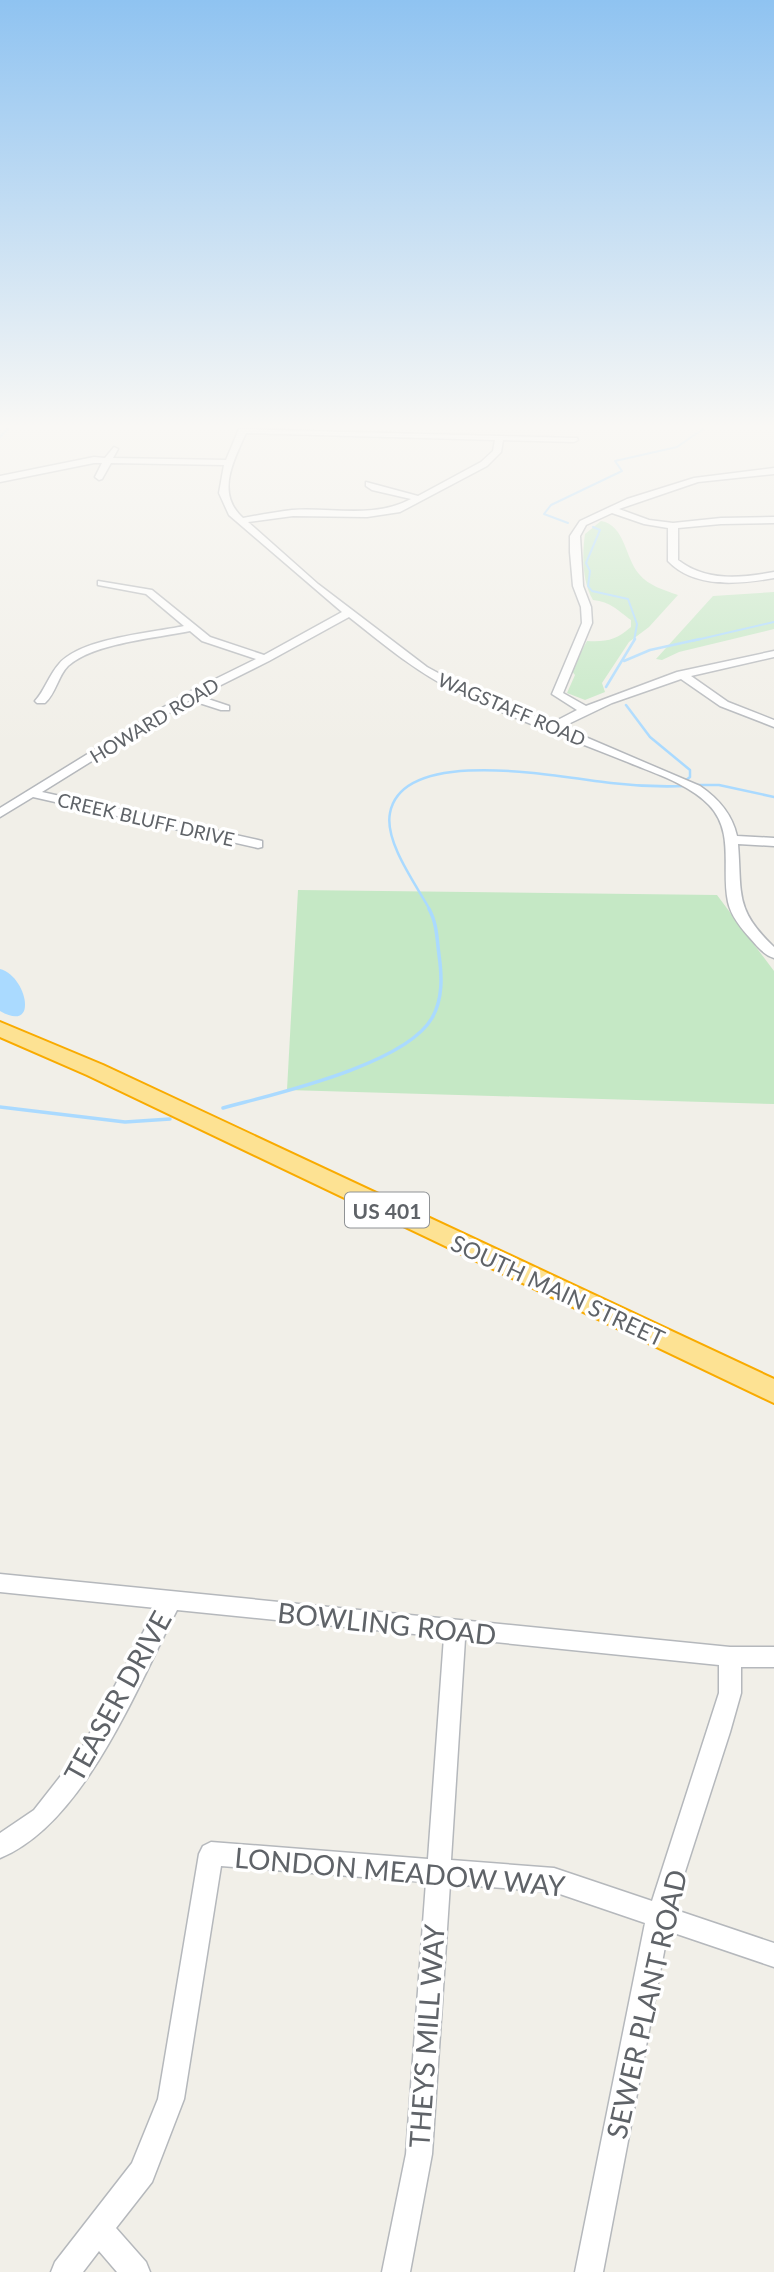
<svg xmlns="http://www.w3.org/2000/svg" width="774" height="2272" font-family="Lato,sans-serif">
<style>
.green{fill:#c5e8c5}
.water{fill:#aadaff}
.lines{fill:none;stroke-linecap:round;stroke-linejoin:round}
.stream-far2{stroke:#aadaff;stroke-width:2}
.stream-far1{stroke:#aadaff;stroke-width:2.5}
.stream{stroke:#aadaff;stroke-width:3.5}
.minor-casing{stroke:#b5b8bc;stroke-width:3}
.highway-casing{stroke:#f9ab00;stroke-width:4}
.minor{fill:#fff;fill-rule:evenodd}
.highway{fill:#fde293;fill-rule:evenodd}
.labels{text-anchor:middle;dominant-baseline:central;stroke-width:7;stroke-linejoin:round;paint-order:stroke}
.far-street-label{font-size:19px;fill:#5f6368;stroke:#fff}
.shield{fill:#fff;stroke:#8f9295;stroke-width:2}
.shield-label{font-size:21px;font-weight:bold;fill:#5f6368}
.street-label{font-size:23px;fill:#5f6368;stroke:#fff}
.near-street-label{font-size:28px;fill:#5f6368;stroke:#fff}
</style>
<rect width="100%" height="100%" fill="#f1efe8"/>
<path class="green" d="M 601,521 C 625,525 625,558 639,574 C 649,586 664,590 678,595 L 649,627 L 629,642 L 602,683 L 605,692 L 585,700 L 567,693 L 575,675 L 571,670 L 587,641 C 607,642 616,640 631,627 L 631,620 C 617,610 611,602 593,600 C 582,581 582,555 585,534 Z
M 774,592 L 774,629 L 679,652 L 662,660 L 656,659 L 713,596 Z
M 298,890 L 717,895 L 774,971 L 774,1104 L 287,1090 Z"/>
<path class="water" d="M 0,969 C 26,975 40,1034 0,1011 Z"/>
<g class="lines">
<path class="stream-far2" d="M 0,437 L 8,429
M 568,523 L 544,514 L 551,505 L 622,471 L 615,461 L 677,447 L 703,429
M 593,527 L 600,530 L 586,563 L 590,571 L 588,586 L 592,591 L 628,599 L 637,624 L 634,641
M 692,641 L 774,622"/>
<path class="stream-far1" d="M 624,661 L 650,650 L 700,639
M 606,687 L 635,639
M 626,705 L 650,737 L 690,770 L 690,777 L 685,781
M 694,785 L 719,785 L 774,797
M 430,910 C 417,886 384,842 390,813 C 403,744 564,778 611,783 C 636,786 661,787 686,786"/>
<path class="stream" d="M 0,1107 L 125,1122 L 170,1119
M 223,1108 C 274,1094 405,1065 432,1018 C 443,999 442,976 439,955 C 437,940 437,923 429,909"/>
<defs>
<path id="minor" d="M 239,429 L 577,438 L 578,440 L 574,442 L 503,440 L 501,452 L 487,466 L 400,512 L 367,517 L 293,516 L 248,522 L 318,584 L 427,667 L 462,686 L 552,723 L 577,710 L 552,694 L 582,623 L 581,607 L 573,586 L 570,552 L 570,536 L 580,521 L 627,499 L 694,478 L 774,468 L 774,474 L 698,482 L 619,509 L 649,520 L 673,523 L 721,518 L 774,517 L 774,523 L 721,524 L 678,528 L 678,560 C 706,582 741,578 774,572 L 774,578 C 739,584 695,589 668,561 L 668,528 L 644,524 L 612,513 L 586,525 L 580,536 L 583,586 L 591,607 L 592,623 L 563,693 L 586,706 L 677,672 L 774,651 L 774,657 L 691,676 L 728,702 L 774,720 L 774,727 L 720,706 L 681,679 L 612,703 L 562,727 L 700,786 C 719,799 732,814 737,836 L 774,838 L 774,846 L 738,844 C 742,894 734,909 774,947 L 774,958 C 764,955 757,946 750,938 C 741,928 731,916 728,902 C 721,869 735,832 709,805 C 689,784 656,774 630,763 C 571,739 510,718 453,690 C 415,671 382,643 349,617 L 269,661 L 199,696 L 229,706 L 229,710 L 221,710 L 190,700 L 42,792 L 258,840 L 262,841 L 262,847 L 258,848 L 33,797 L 0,817 L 0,808 L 185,694 L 256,659 L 202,641 L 190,631 C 157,638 93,643 68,666 C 58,676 56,693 45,703 L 37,703 L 35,701 C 45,690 49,675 59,664 C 81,638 151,633 184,626 L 146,594 L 98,585 L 98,581 L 152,590 L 210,637 L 264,655 L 342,612 L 229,515 L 219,493 L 224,465 L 111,463 L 102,479 L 99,480 L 95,477 L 102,463 L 94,463 L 0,482 L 0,476 L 94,457 L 105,458 L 114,447 L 118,449 L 113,458 L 226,460 ZM 246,433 L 495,440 L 493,451 L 481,462 L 418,496 L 366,482 L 366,486 L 372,490 L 411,499 C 373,519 332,507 292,510 C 276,512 259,515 243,518 C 215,493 234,460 246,433 Z
M 0,1574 L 730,1647 L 774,1647 L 774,1667 L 741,1667 L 741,1693 L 730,1732 L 673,1909 L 774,1943 L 774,1967 L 668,1931 L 603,2272 L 575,2272 L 645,1923 L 554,1892 L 450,1884 L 432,2154 L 410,2272 L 382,2272 L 406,2154 L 426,1882 L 221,1866 L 184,2099 L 152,2182 L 116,2228 L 146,2262 L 150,2272 L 117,2272 L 99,2251 L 83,2272 L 51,2272 L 55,2262 L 132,2163 L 158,2099 L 199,1854 L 203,1846 L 211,1842 L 428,1859 L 444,1637 L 177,1610 C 137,1687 84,1824 0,1858 L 0,1833 L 34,1810 L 81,1750 L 156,1608 L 0,1592 ZM 465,1639 L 719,1665 L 719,1693 L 652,1901 L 554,1868 L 451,1860 Z"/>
<path id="highway" d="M 0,1022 L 103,1065 L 774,1379 L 774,1403 L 87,1075 L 0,1037 Z"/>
</defs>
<use href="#minor" class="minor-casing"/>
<use href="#highway" class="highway-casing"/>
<use href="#minor" class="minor"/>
<use href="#highway" class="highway"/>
</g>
<linearGradient id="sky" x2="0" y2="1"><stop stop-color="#8fc3f1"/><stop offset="0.57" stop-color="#f9f8f5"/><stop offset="1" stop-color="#f9f8f5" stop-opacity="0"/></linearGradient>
<rect width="774" height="747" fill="url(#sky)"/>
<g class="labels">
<g class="far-street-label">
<text transform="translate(512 709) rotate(23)">WAGSTAFF ROAD</text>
<text transform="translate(154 720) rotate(-31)">HOWARD ROAD</text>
<text transform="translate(146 819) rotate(13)">CREEK BLUFF DRIVE</text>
</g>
<rect class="shield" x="345" y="1192.5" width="84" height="35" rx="5"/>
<g class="shield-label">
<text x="387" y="1210">US 401</text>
</g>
<g class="street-label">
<text transform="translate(558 1290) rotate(25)">SOUTH MAIN STREET</text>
</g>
<g class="near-street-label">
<text transform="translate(387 1623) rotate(6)">BOWLING ROAD</text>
<text transform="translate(117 1696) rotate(-61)">TEASER DRIVE</text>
<text transform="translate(400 1871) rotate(5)">LONDON MEADOW WAY</text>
<text transform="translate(646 2004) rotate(-77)">SEWER PLANT ROAD</text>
<text transform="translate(426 2036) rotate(-86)">THEYS MILL WAY</text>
</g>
</g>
</svg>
